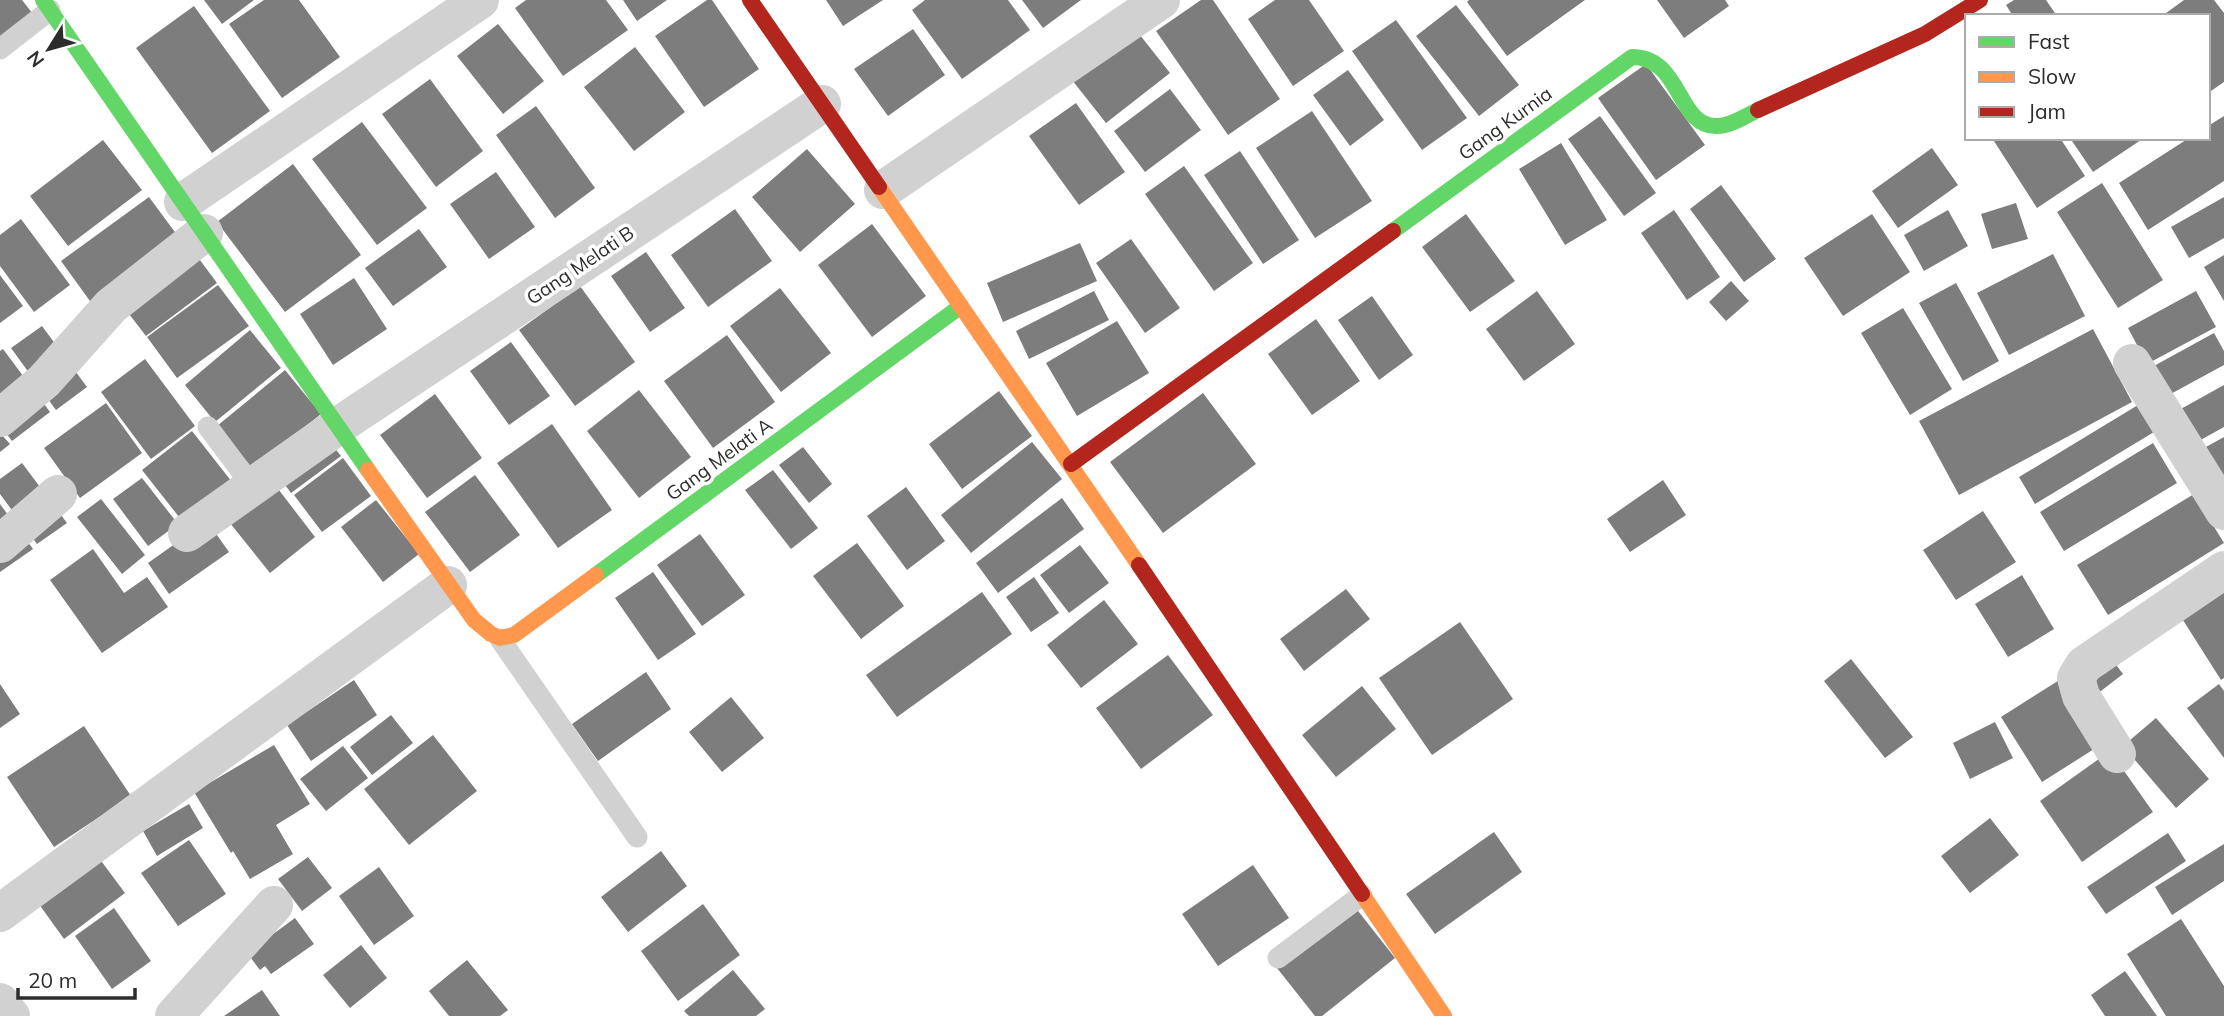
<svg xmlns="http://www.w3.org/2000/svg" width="2224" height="1016" font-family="Mulish,sans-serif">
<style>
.building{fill:#7d7d7d}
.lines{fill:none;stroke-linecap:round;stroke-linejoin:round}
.lane{stroke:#d1d1d1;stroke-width:21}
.street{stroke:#d1d1d1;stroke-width:38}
.fast{stroke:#63d668;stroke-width:16}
.slow{stroke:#ff974d;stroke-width:16}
.jam{stroke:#b3261e;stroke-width:16}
.labels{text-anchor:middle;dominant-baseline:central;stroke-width:7;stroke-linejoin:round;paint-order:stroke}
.street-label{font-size:19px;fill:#2c2c2c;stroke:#fff}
</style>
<rect width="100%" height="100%" fill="#fff"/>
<path class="building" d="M 0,0 L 22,0 L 33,14 L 0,41 Z
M 204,0 L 254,0 L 222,24 Z
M 264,0 L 299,0 L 340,57 L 282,98 L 229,24 Z
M 526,0 L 606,0 L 628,30 L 563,76 L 515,8 Z
M 623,0 L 667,0 L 637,21 Z
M 707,0 L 712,0 L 759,69 L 704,107 L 655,36 Z
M 826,0 L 883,0 L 843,26 Z
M 925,0 L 1008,0 L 1030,30 L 962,79 L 912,10 Z
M 1022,0 L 1081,0 L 1043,28 Z
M 1201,0 L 1213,0 L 1280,99 L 1228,135 L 1156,31 Z
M 1275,0 L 1309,0 L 1344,51 L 1293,86 L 1248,19 Z
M 1469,0 L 1585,0 L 1507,56 L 1467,2 Z
M 1657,0 L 1725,0 L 1729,6 L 1684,38 Z
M 2014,0 L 2046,0 L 2057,16 L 2013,16 L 2006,5 Z
M 2184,0 L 2214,0 L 2224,13 L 2224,82 L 2208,93 L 2208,16 L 2162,16 Z
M 1456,5 L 1519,85 L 1479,116 L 1416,36 Z
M 194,6 L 270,111 L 212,153 L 136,48 Z
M 1396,20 L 1467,118 L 1422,150 L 1352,51 Z
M 498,24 L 544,81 L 503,114 L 457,56 Z
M 913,29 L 945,75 L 888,116 L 854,69 Z
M 1136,30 L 1170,73 L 1106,123 L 1072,80 Z
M 635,47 L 685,112 L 634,151 L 584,87 Z
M 1646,64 L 1705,145 L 1656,180 L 1598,98 Z
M 1348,70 L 1384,120 L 1350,146 L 1313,95 Z
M 430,79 L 483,151 L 436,187 L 382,114 Z
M 1170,89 L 1201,130 L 1145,172 L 1114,131 Z
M 1076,103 L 1125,172 L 1079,205 L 1029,136 Z
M 536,106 L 595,188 L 555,218 L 496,135 Z
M 1312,111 L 1372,201 L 1315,238 L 1256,148 Z
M 1600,116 L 1656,193 L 1624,216 L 1568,139 Z
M 2224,116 L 2224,181 L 2148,230 L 2119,183 L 2189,138 L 2208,138 L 2208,126 Z
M 362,122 L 427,208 L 377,245 L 312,159 Z
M 1992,138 L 2060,138 L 2085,176 L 2037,208 Z
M 2070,138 L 2144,138 L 2093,172 Z
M 103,140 L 142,190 L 68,246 L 30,196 Z
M 1561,143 L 1607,220 L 1565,245 L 1519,169 Z
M 1932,148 L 1958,185 L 1898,228 L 1872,191 Z
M 807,149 L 855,204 L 800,252 L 752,197 Z
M 1240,151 L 1299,240 L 1263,264 L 1204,175 Z
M 293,164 L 361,255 L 285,312 L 217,222 Z
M 1184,166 L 1253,263 L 1214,291 L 1145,194 Z
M 496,172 L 535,227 L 489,259 L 450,204 Z
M 2102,183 L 2163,280 L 2118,308 L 2057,212 Z
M 1721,185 L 1776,259 L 1744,282 L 1690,209 Z
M 149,197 L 183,243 L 95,308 L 61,261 Z
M 2224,197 L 2224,238 L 2189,258 L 2171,227 Z
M 2016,203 L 2028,239 L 1992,249 L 1981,214 Z
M 735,209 L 772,261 L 708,307 L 671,255 Z
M 1674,210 L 1720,277 L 1687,300 L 1641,233 Z
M 1948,210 L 1968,246 L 1924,271 L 1904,235 Z
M 1466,214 L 1515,281 L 1470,312 L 1422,247 Z
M 1872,214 L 1910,272 L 1843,316 L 1804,258 Z
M 21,219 L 70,285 L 34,312 L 0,266 L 0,235 Z
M 872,224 L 926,296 L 872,337 L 818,265 Z
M 419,229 L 447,267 L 393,306 L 365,268 Z
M 1131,239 L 1180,308 L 1145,333 L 1096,263 Z
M 1080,243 L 1097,281 L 1003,322 L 987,283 Z
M 191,248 L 217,283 L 146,336 L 119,301 Z
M 646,252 L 685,308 L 650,332 L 611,276 Z
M 2053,254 L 2085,316 L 2009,355 L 1977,293 Z
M 2224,255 L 2224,301 L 2204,267 Z
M 0,275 L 23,306 L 0,323 Z
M 354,278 L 387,329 L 333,365 L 300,314 Z
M 1731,281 L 1749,301 L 1726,321 L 1709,302 Z
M 1956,283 L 1999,361 L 1963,381 L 1919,303 Z
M 218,285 L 249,326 L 177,378 L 147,337 Z
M 580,286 L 635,362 L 575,406 L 519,330 Z
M 780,288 L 831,353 L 781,392 L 730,326 Z
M 1094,291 L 1109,320 L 1029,359 L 1016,331 Z
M 1537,291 L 1575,344 L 1524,381 L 1486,329 Z
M 2196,291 L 2216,327 L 2147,364 L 2128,328 Z
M 1372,296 L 1413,355 L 1379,380 L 1338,320 Z
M 1903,308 L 1952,389 L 1910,415 L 1861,333 Z
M 1316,319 L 1360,381 L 1312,415 L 1268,354 Z
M 1117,321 L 1149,373 L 1077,416 L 1046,363 Z
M 42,326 L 87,387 L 56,410 L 11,348 Z
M 2093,329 L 2132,402 L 1959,495 L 1919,421 Z
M 250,330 L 281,368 L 215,422 L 185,385 Z
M 2214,333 L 2224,351 L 2224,365 L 2167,396 L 2152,367 Z
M 727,335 L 775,402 L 713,448 L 664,381 Z
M 511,342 L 550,396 L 509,425 L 470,371 Z
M 3,349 L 50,412 L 12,441 L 0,425 L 0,351 Z
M 145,359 L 195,426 L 151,459 L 101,392 Z
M 285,370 L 321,414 L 253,469 L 217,426 Z
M 2224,385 L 2224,427 L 2197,442 L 2179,410 Z
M 639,390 L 691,457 L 639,498 L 587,431 Z
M 999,391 L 1032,436 L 962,489 L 929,444 Z
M 1203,393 L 1256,464 L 1163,533 L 1110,462 Z
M 435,394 L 482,458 L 427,498 L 380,435 Z
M 106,403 L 142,453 L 80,498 L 44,448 Z
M 2138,405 L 2154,432 L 2035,504 L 2019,477 Z
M 552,424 L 612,510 L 558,548 L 497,463 Z
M 192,431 L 232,482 L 183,522 L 142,470 Z
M 0,433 L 10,444 L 0,452 Z
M 326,437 L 341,456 L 291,493 L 277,474 Z
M 2224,437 L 2224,482 L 2204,448 Z
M 1032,442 L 1062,479 L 971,553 L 941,515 Z
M 2153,443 L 2177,483 L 2064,551 L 2040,512 Z
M 803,447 L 832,484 L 809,503 L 779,465 Z
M 343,458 L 371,496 L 322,532 L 294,495 Z
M 22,463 L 67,523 L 37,544 L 0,494 L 0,479 Z
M 773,470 L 818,528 L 791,549 L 745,490 Z
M 475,475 L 520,535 L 470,572 L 425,512 Z
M 142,478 L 178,524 L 148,546 L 113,499 Z
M 1663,480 L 1686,515 L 1630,552 L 1607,519 Z
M 272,481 L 315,537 L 270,573 L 226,518 Z
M 906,487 L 945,541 L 907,570 L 867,516 Z
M 2194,494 L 2224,543 L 2108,615 L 2077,565 Z
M 1062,498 L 1084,529 L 998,593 L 976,563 Z
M 101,499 L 145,555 L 122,574 L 77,517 Z
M 376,500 L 419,554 L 383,582 L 341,527 Z
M 0,504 L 33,549 L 0,572 Z
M 1983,511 L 2016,562 L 1956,600 L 1923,550 Z
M 207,521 L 229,552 L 169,594 L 148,563 Z
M 700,534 L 745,595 L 702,626 L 657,565 Z
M 857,543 L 904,606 L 861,639 L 813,576 Z
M 1080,545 L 1109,583 L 1069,613 L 1040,575 Z
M 93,549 L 124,593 L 147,577 L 168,607 L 102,653 L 50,580 Z
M 653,572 L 696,634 L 658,660 L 615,598 Z
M 2022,575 L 2054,629 L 2008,657 L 1975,604 Z
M 1034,577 L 1059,613 L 1031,632 L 1006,597 Z
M 1346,589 L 1370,619 L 1304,671 L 1280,639 Z
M 2224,590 L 2224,678 L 2221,680 L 2181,617 Z
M 982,592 L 1012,634 L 897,717 L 866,675 Z
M 1104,600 L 1138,644 L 1081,688 L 1047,645 Z
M 1460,622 L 1513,699 L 1432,755 L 1379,678 Z
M 2107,653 L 2123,674 L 2097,694 L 2081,673 Z
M 1168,655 L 1213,715 L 1141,769 L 1096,708 Z
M 1851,659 L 1913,737 L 1885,758 L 1824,681 Z
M 646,672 L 671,709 L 598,761 L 572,724 Z
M 2061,679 L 2102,744 L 2042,782 L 2001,717 Z
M 354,680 L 377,715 L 311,761 L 287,725 Z
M 0,684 L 20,714 L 0,728 Z
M 2219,684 L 2224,691 L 2224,758 L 2187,708 Z
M 1362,686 L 1396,729 L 1336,777 L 1302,735 Z
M 731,697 L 764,738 L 722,772 L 689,732 Z
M 391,715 L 413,743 L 372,775 L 350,747 Z
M 2156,718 L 2209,779 L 2176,808 L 2123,746 Z
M 1995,722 L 2013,758 L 1970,779 L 1953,743 Z
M 84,726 L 131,796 L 54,847 L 7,777 Z
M 433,735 L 477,791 L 409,845 L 364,789 Z
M 274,745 L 310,804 L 276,825 L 293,854 L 250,879 L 233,851 L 231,853 L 194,792 Z
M 343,746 L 368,778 L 326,811 L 300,779 Z
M 2110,751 L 2153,812 L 2082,862 L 2040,801 Z
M 189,804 L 203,828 L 157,856 L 143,831 Z
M 1990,818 L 2019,855 L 1970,893 L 1941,856 Z
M 1494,832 L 1522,872 L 1435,934 L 1406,894 Z
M 2168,833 L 2186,861 L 2106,914 L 2087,887 Z
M 189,840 L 226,894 L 178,926 L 141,873 Z
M 2224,844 L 2224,881 L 2172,915 L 2155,887 Z
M 661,851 L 687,886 L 628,932 L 601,897 Z
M 96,854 L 125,893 L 64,939 L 36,900 Z
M 308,857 L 332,888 L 302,911 L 278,879 Z
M 1253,865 L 1289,918 L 1218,966 L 1182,914 Z
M 379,867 L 414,916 L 374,945 L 339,896 Z
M 703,904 L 740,955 L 678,1001 L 641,951 Z
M 1355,907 L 1395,958 L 1322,1016 L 1315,1016 L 1277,968 Z
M 114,908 L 151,961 L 112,989 L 75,936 Z
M 295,918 L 314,944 L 271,974 L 265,966 L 260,970 L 247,953 Z
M 2181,919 L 2224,986 L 2224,1016 L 2166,1016 L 2127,954 Z
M 361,945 L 387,978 L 350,1008 L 323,975 Z
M 467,960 L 508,1010 L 500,1016 L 449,1016 L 429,991 Z
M 733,970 L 765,1009 L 756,1016 L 689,1016 L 684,1011 Z
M 2125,971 L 2157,1016 L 2105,1016 L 2091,995 Z
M 262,990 L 280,1016 L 224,1016 Z"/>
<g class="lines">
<path class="lane" d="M 0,49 L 50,10
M 208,427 L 253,487
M 500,639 L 637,837
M 1278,958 L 1362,895"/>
<path class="street" d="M 883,190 L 1161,0
M 183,202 L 480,0
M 2132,363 L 2224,511
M 0,418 L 44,381 L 111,306 L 204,233
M 187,533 L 338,426 L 822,104
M 0,544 L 58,494
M 2117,754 L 2081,696 L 2076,678 L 2084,665 L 2224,570
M 0,913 L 448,585
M 0,1002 L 11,1016
M 174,1016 L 274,905"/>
<path class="fast" d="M 43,0 L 368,470
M 1393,231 L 1632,57 C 1682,57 1677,128 1717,126 C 1731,126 1745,116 1758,110
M 596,575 L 961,306"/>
<path class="slow" d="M 879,187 L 1139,565
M 368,470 L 474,620 L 491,634 L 500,638 L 514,635 L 596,575
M 1362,894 L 1444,1016"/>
<path class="jam" d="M 750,0 L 879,187
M 1758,110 L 1925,34 L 1980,0
M 1071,464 L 1393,231
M 1139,565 L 1362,894"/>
</g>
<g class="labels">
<g class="street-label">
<text transform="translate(1505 123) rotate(-36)">Gang Kurnia</text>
<text transform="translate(580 265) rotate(-34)">Gang Melati B</text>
<text transform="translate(719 459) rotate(-36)">Gang Melati A</text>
</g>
</g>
<rect x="1965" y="14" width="245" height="126" fill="#ffffff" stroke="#ababab" stroke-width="2"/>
<rect x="1979" y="37" width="35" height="10" fill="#63d668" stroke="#ababab" stroke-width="2"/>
<text x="2028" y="49" font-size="21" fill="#2c2c2c">Fast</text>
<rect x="1979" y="72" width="35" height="10" fill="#ff974d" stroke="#ababab" stroke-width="2"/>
<text x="2028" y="84" font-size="21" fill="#2c2c2c">Slow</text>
<rect x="1979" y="107" width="35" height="10" fill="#b3261e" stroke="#ababab" stroke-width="2"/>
<text x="2028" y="119" font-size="21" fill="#2c2c2c">Jam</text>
<g transform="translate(49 49) rotate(233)" stroke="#ffffff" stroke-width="5" paint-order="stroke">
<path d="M0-5L12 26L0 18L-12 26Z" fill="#2c2c2c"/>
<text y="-10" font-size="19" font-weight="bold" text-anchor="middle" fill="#2c2c2c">N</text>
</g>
<path d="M18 988v10h117v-10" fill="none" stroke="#2c2c2c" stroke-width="3.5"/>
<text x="28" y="988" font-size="21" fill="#2c2c2c" stroke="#ffffff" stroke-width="5" paint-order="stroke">20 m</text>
</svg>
